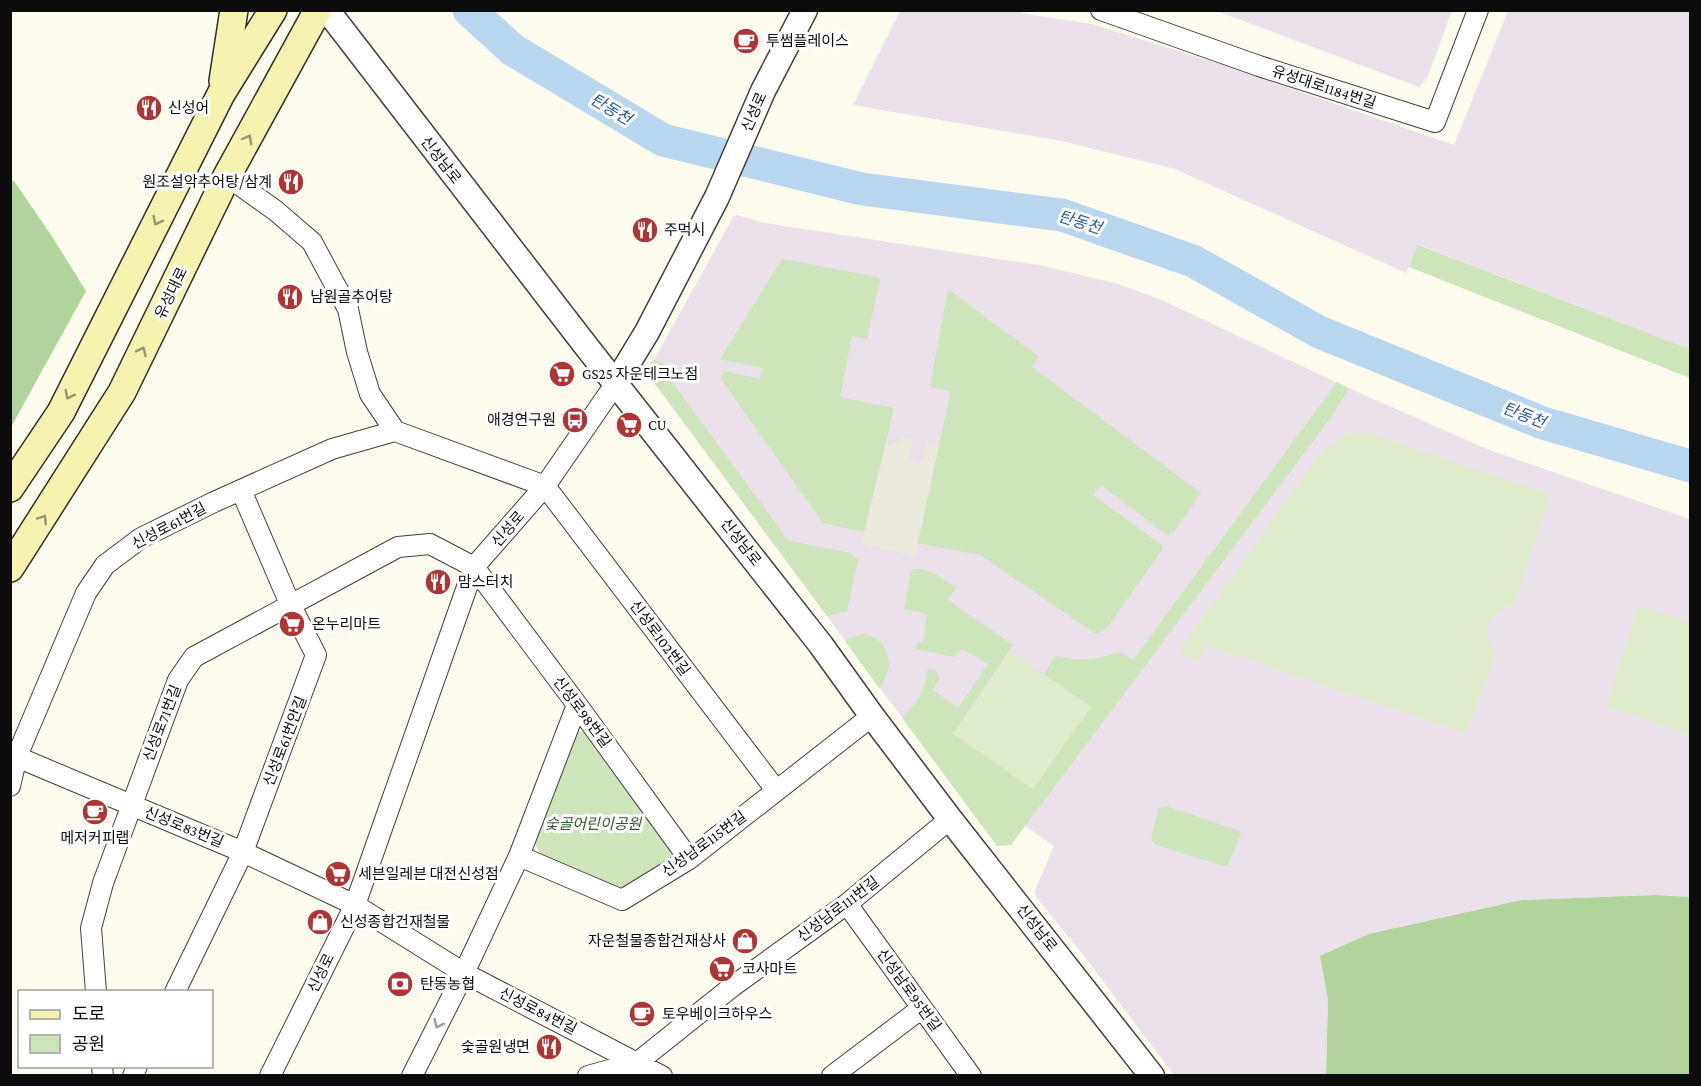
<svg xmlns="http://www.w3.org/2000/svg" width="1701" height="1086" font-family="'Crimson Pro','Noto Sans KR',serif">
<style>
.industrial{fill:#eae1ea}
.green{fill:#cee4bb}
.forest{fill:#b1d39c}
.pitch{fill:#dfeccc}
.plaza{fill:#ece9dd}
.lines{fill:none;stroke-linecap:round;stroke-linejoin:round}
.river{stroke:#b8d7ef;stroke-width:33}
.minor-casing{stroke:#3f3f3f;stroke-width:22}
.tertiary-casing{stroke:#3f3f3f;stroke-width:27}
.secondary-casing{stroke:#2e2e2e;stroke-width:30}
.minor{stroke:#fff;stroke-width:20}
.tertiary{stroke:#fff;stroke-width:24}
.secondary{stroke:#f6f2b0;stroke-width:27}
.oneway{stroke:#98966e}
.oneway2{stroke:#9e9e9e}
.labels{text-anchor:middle;dominant-baseline:central;stroke-width:6;stroke-linejoin:round;paint-order:stroke}
.poi-label{font-size:15px;fill:#0c0c0c;stroke:#fff;text-anchor:start}
.street-label{font-size:15px;fill:#0c0c0c;stroke:#fff}
.park-label{font-size:15px;font-style:italic;fill:#2c5c24;stroke:#fff}
.water-label{font-size:16px;font-style:italic;fill:#245a90;stroke:#fff}
</style>
<rect width="100%" height="100%" fill="#fdfbed"/>
<path class="industrial" d="M 900,11 L 1017,11 L 1026,14 L 1092,24 L 1220,64 L 1454,145 L 1508,11 L 1690,11 L 1690,349 L 1419,245 L 1406,273 L 1175,169 L 1062,141 L 853,105 Z
M 1217,11 L 1452,11 L 1427,78 L 1419,87 Z
M 737,215 L 765,223 L 1044,266 L 1118,284 L 1162,300 L 1342,385 L 1489,450 L 1690,519 L 1690,897 L 1655,895 L 1522,900 L 1320,956 L 1328,1000 L 1326,1075 L 1174,1075 L 1084,956 L 1036,897 L 1035,891 L 1038,883 L 1054,846 L 1025,826 L 1011,845 L 997,846 L 653,381 L 650,363 L 654,360 L 733,217 Z"/>
<path class="green" d="M 1418,245 L 1690,349 L 1690,378 L 1409,267 Z
M 782,259 L 877,277 L 880,280 L 867,339 L 852,336 L 840,397 L 894,408 L 864,532 L 823,523 L 721,379 L 725,371 L 760,379 L 762,368 L 720,359 Z
M 948,289 L 1038,356 L 1032,367 L 1201,493 L 1174,532 L 1167,535 L 1101,485 L 1093,495 L 1162,545 L 1162,550 L 1107,628 L 1096,634 L 980,555 L 917,543 L 951,391 L 930,387 Z
M 654,360 L 665,364 L 675,386 L 785,536 L 791,541 L 851,553 L 858,560 L 847,611 L 827,616 L 653,381 L 650,363 Z
M 1337,382 L 1349,389 L 1332,416 L 1011,845 L 997,846 L 903,719 L 903,716 C 920,703 924,689 928,669 L 936,670 L 939,679 L 933,690 L 958,708 L 988,664 L 963,649 L 954,657 L 916,649 L 917,643 L 923,642 L 927,614 L 904,609 L 911,570 C 926,564 943,580 956,587 L 948,600 L 1013,645 L 953,734 L 1090,708 L 1044,675 L 1053,658 L 1057,656 C 1082,662 1095,660 1120,652 L 1133,660 Z
M 860,634 C 890,636 897,667 879,688 L 845,641 Z
M 581,731 L 589,734 L 673,847 L 671,861 L 621,891 L 542,857 L 533,840 L 573,735 Z
M 1166,806 L 1239,831 L 1241,834 L 1228,865 L 1223,866 L 1154,844 L 1151,838 L 1159,808 Z"/>
<path class="forest" d="M 11,180 L 14,181 L 51,235 L 86,291 L 11,427 Z
M 1655,895 L 1690,897 L 1690,1075 L 1326,1075 L 1328,1000 L 1320,956 L 1369,934 L 1522,900 Z"/>
<path class="pitch" d="M 1366,432 L 1544,492 L 1548,501 L 1514,604 C 1483,614 1483,629 1496,655 L 1466,733 L 1206,645 L 1200,661 L 1184,656 L 1181,649 L 1322,451 L 1344,435 Z
M 1639,606 L 1690,623 L 1690,735 L 1606,706 Z
M 1011,651 L 1091,707 L 1033,789 L 953,734 Z"/>
<path class="plaza" d="M 901,438 L 913,440 L 909,460 L 922,463 L 927,443 L 939,445 L 915,556 L 861,544 L 886,446 L 899,442 Z"/>
<g class="lines">
<path class="river" d="M 469,10 L 513,50 L 663,140 L 862,189 L 1062,215 L 1193,261 L 1319,332 L 1543,423 L 1690,466"/>
<defs>
<path id="minor" d="M 1101,10 L 1259,66 L 1435,122 L 1478,10
M 227,176 L 276,211 L 312,242 L 348,309 L 357,352 L 370,394 L 395,431
M 10,754 L 243,852 L 355,905 L 464,973 L 662,1076
M 10,786 L 17,756 L 86,593 L 105,565 L 141,538 L 214,502 L 332,449 L 395,431 L 545,486 L 776,790
M 519,856 L 622,900 L 689,859 L 872,716
M 847,904 L 971,1076
M 96,992 L 91,928 L 103,883 L 178,680 L 194,657 L 398,547 L 430,544 L 474,567 L 581,710 L 689,859
M 175,992 L 243,852 L 316,655 L 290,604 L 241,490
M 102,1066 L 103,1076
M 133,1076 L 137,1066
M 270,1076 L 355,905 L 474,567 L 545,486 L 616,383
M 412,1076 L 464,973 L 519,856 L 577,705
M 588,1076 L 638,1062 L 733,986 L 847,904 L 950,819
M 832,1076 L 922,1008"/>
<path id="tertiary" d="M 327,10 L 586,346 L 821,645 L 872,716 L 950,819 L 1152,1076
M 616,383 L 647,332 L 717,197 L 763,91 L 805,10"/>
<path id="secondary" d="M 223,81 L 234,10
M 10,488 L 61,412 L 221,94 L 273,10
M 10,568 L 122,392 L 227,176 L 318,10"/>
</defs>
<use href="#minor" class="minor-casing"/>
<use href="#tertiary" class="tertiary-casing"/>
<use href="#secondary" class="secondary-casing"/>
<use href="#minor" class="minor"/>
<use href="#tertiary" class="tertiary"/>
<use href="#secondary" class="secondary"/>
</g>
<defs><path id="oneway-chevron" d="M-2-3.5L2.5 0L-2 3.5" fill="none" stroke-width="1.6" stroke-linecap="round" stroke-linejoin="round" transform="scale(1.5)"/></defs>
<g class="oneway">
<use href="#oneway-chevron" transform="translate(248 139) rotate(-61)"/>
<use href="#oneway-chevron" transform="translate(157 221) rotate(117)"/>
<use href="#oneway-chevron" transform="translate(142 351) rotate(-64)"/>
<use href="#oneway-chevron" transform="translate(69 395) rotate(117)"/>
<use href="#oneway-chevron" transform="translate(43 519) rotate(-57)"/>
</g>
<use class="oneway2" href="#oneway-chevron" transform="translate(438 1024) rotate(117)"/>
<defs>
<symbol id="cafe-disc" viewBox="-11 -11 22 22"><circle r="9.5" fill="#ad3534" stroke="#fff"/><path d="M-5.5-4.5H6V0H3Q3 3.5 0 3.5H-2.5Q-5.5 3.5-5.5 0ZM3-3.2v2h1.7v-2ZM-6 4.5H4V6H-6Z" fill="#fff"/></symbol>
<symbol id="restaurant-disc" viewBox="-11 -11 22 22"><circle r="9.5" fill="#ad3534" stroke="#fff"/><path d="M-5-6h1v4h1v-4h1v4h1v-4h1v5L-1.5 .5V6h-2V.5L-5-1ZM5-6V6H3V1.5H1.5Q1.5-4 5-6Z" fill="#fff"/></symbol>
<symbol id="supermarket-disc" viewBox="-11 -11 22 22"><circle r="9.5" fill="#ad3534" stroke="#fff"/><path d="M-6-5.5h2.5l.6 2H6L4.5 2H-2.5L-4.4-4H-6ZM-1.5 3.2a1.3 1.3 0 1 0 .1 0ZM3 3.2a1.3 1.3 0 1 0 .1 0Z" fill="#fff"/></symbol>
<symbol id="bus-disc" viewBox="-11 -11 22 22"><circle r="9.5" fill="#ad3534" stroke="#fff"/><path d="M-5-6H5V4H4V6H2V4H-2V6H-4V4H-5ZM-3.5-4V0h7V-4ZM-3.5 1.2v1.5H-2V1.2ZM2 1.2v1.5H3.5V1.2Z" fill="#fff"/></symbol>
<symbol id="shop-disc" viewBox="-11 -11 22 22"><circle r="9.5" fill="#ad3534" stroke="#fff"/><path d="M-5-2.5h2.3a2.7 3.5 0 0 1 5.4 0H5L5.5 6h-11ZM-1.5-2.5h3a1.5 2.3 0 0 0-3 0Z" fill="#fff"/></symbol>
<symbol id="bank-disc" viewBox="-11 -11 22 22"><circle r="9.5" fill="#ad3534" stroke="#fff"/><path d="M-6-4H6V4H-6ZM0-2.3a2.3 2.3 0 1 0 0 4.6a2.3 2.3 0 1 0 0-4.6Z" fill="#fff"/></symbol>
</defs>
<g fill-rule="evenodd">
<use href="#cafe-disc" x="731" y="26" width="30" height="30"/>
<use href="#restaurant-disc" x="134" y="93" width="30" height="30"/>
<use href="#restaurant-disc" x="276" y="167" width="30" height="30"/>
<use href="#restaurant-disc" x="630" y="215" width="30" height="30"/>
<use href="#restaurant-disc" x="275" y="282" width="30" height="30"/>
<use href="#supermarket-disc" x="547" y="359" width="30" height="30"/>
<use href="#bus-disc" x="560" y="405" width="30" height="30"/>
<use href="#supermarket-disc" x="614" y="410" width="30" height="30"/>
<use href="#restaurant-disc" x="423" y="567" width="30" height="30"/>
<use href="#supermarket-disc" x="277" y="609" width="30" height="30"/>
<use href="#cafe-disc" x="80" y="797" width="30" height="30"/>
<use href="#supermarket-disc" x="323" y="859" width="30" height="30"/>
<use href="#shop-disc" x="305" y="907" width="30" height="30"/>
<use href="#shop-disc" x="730" y="926" width="30" height="30"/>
<use href="#supermarket-disc" x="707" y="954" width="30" height="30"/>
<use href="#bank-disc" x="385" y="969" width="30" height="30"/>
<use href="#cafe-disc" x="627" y="999" width="30" height="30"/>
<use href="#restaurant-disc" x="534" y="1032" width="30" height="30"/>
</g>
<g class="labels">
<g class="poi-label">
<text x="766" y="41">투썸플레이스</text>
<text x="168" y="108">신성어</text>
<text x="272" y="182" text-anchor="end">원조설악추어탕/삼계</text>
<text x="664" y="230">주먹시</text>
<text x="310" y="297">남원골추어탕</text>
<text x="582" y="374">GS25 자운테크노점</text>
<text x="556" y="420" text-anchor="end">애경연구원</text>
<text x="648" y="425">CU</text>
<text x="458" y="582">맘스터치</text>
<text x="312" y="624">온누리마트</text>
<text x="95" y="838" text-anchor="middle">메저커피랩</text>
<text x="358" y="874">세븐일레븐 대전신성점</text>
<text x="340" y="922">신성종합건재철물</text>
<text x="726" y="941" text-anchor="end">자운철물종합건재상사</text>
<text x="742" y="969">코사마트</text>
<text x="420" y="984">탄동농협</text>
<text x="662" y="1014">토우베이크하우스</text>
<text x="530" y="1047" text-anchor="end">숯골원냉면</text>
</g>
<g class="street-label">
<text transform="translate(1324 87) rotate(18)">유성대로1184번길</text>
<text transform="translate(754 112) rotate(-66)">신성로</text>
<text transform="translate(441 160) rotate(52)">신성남로</text>
<text transform="translate(171 293) rotate(-64)">유성대로</text>
<text transform="translate(169 526) rotate(-28)">신성로61번길</text>
<text transform="translate(508 529) rotate(-49)">신성로</text>
<text transform="translate(741 542) rotate(52)">신성남로</text>
<text transform="translate(660 638) rotate(53)">신성로102번길</text>
<text transform="translate(582 712) rotate(53)">신성로98번길</text>
<text transform="translate(162 723) rotate(-69)">신성로71번길</text>
<text transform="translate(285 741) rotate(-69)">신성로61번안길</text>
<text transform="translate(184 827) rotate(22)">신성로83번길</text>
<text transform="translate(704 844) rotate(-36)">신성남로115번길</text>
<text transform="translate(838 909) rotate(-37)">신성남로111번길</text>
<text transform="translate(1037 928) rotate(52)">신성남로</text>
<text transform="translate(321 973) rotate(-64)">신성로</text>
<text transform="translate(909 990) rotate(54)">신성남로95번길</text>
<text transform="translate(538 1011) rotate(27)">신성로84번길</text>
</g>
<g class="park-label">
<text x="593" y="824">숯골어린이공원</text>
</g>
<g class="water-label">
<text transform="translate(611 109) rotate(31)">탄동천</text>
<text transform="translate(1080 222) rotate(17)">탄동천</text>
<text transform="translate(1524 415) rotate(21)">탄동천</text>
</g>
</g>
<rect width="1701" height="1086" fill="none" stroke="#0c0c0c" stroke-width="24"/>
<rect x="18" y="990" width="195" height="78" fill="#ffffff" stroke="#9e9e9e" stroke-width="1.5"/>
<rect x="30" y="1010" width="30" height="9" fill="#f6f2b0" stroke="#9e9e9e" stroke-width="1.5"/>
<text x="72" y="1020" font-size="18" fill="#0c0c0c">도로</text>
<rect x="30" y="1035" width="30" height="18" fill="#cee4bb" stroke="#9e9e9e" stroke-width="1.5"/>
<text x="72" y="1050" font-size="18" fill="#0c0c0c">공원</text>
</svg>
